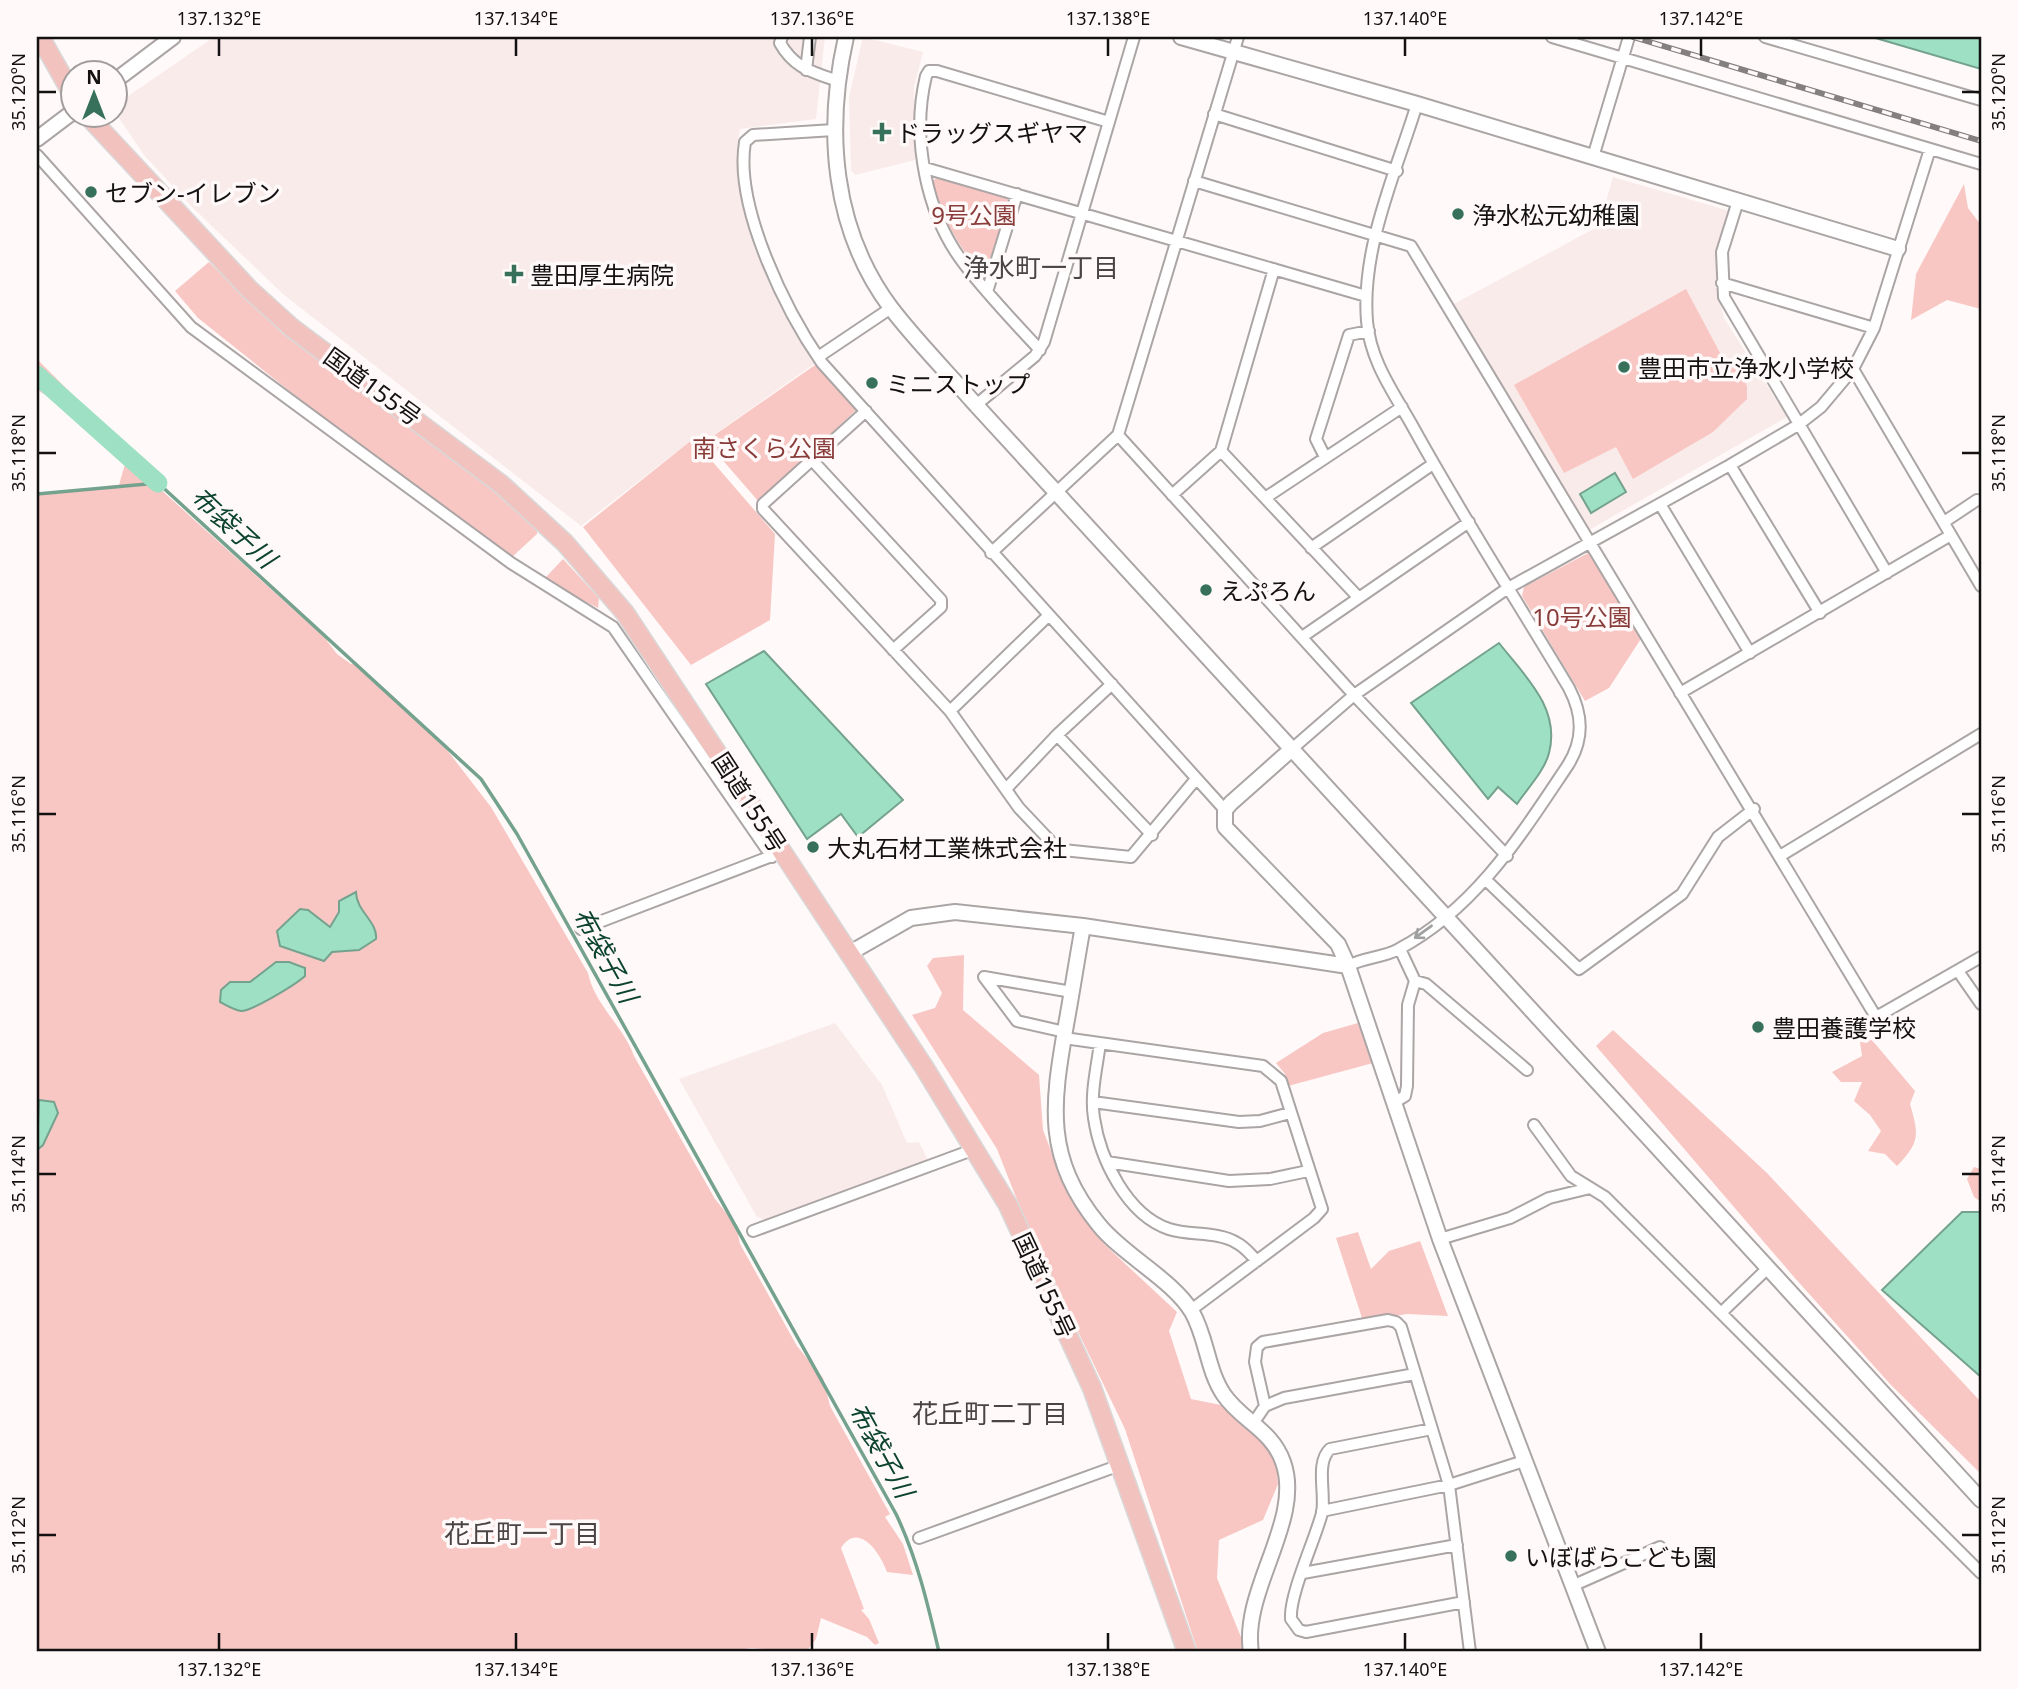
<svg xmlns="http://www.w3.org/2000/svg" width="2018" height="1689" font-family="'Noto Sans','Noto Sans JP',sans-serif">
<style>
.built{fill:#f9ebea}
.green{fill:#f8c7c3}
.water{fill:#9ee0c4;stroke:#74a28e;stroke-width:2}
.lines{fill:none;stroke-linecap:round;stroke-linejoin:round}
.stream{stroke:#74a28e;stroke-width:3.5}
.river{stroke:#9ee0c4;stroke-width:19}
.minor-casing{stroke:#aba5a5;stroke-width:14}
.tertiary-casing{stroke:#aba5a5;stroke-width:18}
.trunk-casing{stroke:#d9d9d9;stroke-width:21}
.minor{stroke:#fff;stroke-width:10}
.tertiary{stroke:#fff;stroke-width:14}
.trunk{stroke:#f2c2bf;stroke-width:18}
.rail-casing{stroke:#848080;stroke-width:6}
.rail{stroke:#fffaf9;stroke-width:3.5;stroke-dasharray:10;stroke-linecap:butt}
.oneway{stroke:#a1a0a0}
.ticks{fill:none;stroke:#131111;stroke-width:2.5}
.poi-dot{fill:#37715b;stroke:#fffaf9;stroke-width:2.5}
.labels{text-anchor:middle;dominant-baseline:central;stroke-width:7;stroke-linejoin:round;paint-order:stroke}
.poi-label{font-size:24px;fill:#131111;stroke:#fffaf9;text-anchor:start}
.park-label{font-size:24px;fill:#893c3a;stroke:#fffaf9}
.street-label{font-size:24px;fill:#131111;stroke:#fffaf9}
.neighbourhood-label{font-size:26px;fill:#494544;stroke:#fffaf9}
.water-label{font-size:26px;font-style:italic;fill:#0c4331;stroke:#fffaf9}
.neatline{fill:none;stroke:#131111;stroke-width:2.5}
.ticks-label{font-size:18px;text-anchor:middle;fill:#131111}
</style>
<rect width="100%" height="100%" fill="#fffaf9"/>
<path class="built" d="M 214,37 L 825,37 L 816,119 L 740,129 L 736,153 L 753,245 L 777,301 L 814,364 L 708,439 L 693,439 L 581,526 L 284,295 L 191,206 L 144,155 L 117,115 L 118,103 Z
M 863,37 L 923,52 L 914,87 L 915,160 L 855,175 L 851,170 L 849,97 Z
M 1613,177 L 1730,211 L 1718,255 L 1716,286 L 1724,318 L 1787,417 L 1589,530 L 1454,304 L 1599,226 Z
M 835,1023 L 882,1085 L 907,1143 L 919,1142 L 928,1160 L 765,1220 L 757,1217 L 679,1079 Z"/>
<path class="green" d="M 939,175 L 1006,194 L 1008,200 L 987,269 L 981,274 C 958,245 941,217 933,181 Z
M 1964,184 L 1968,208 L 1981,225 L 1981,309 L 1947,300 L 1911,320 L 1916,274 Z
M 209,262 L 283,334 L 408,421 L 537,525 L 537,534 L 512,557 L 297,397 L 198,318 L 175,291 Z
M 1686,289 L 1727,366 L 1735,362 L 1747,386 L 1747,399 L 1713,432 L 1633,479 L 1616,447 L 1564,473 L 1514,385 Z
M 37,359 L 140,462 L 159,488 L 324,637 L 337,654 L 351,664 L 356,663 L 447,750 L 491,807 L 588,973 C 594,1004 624,1027 634,1056 L 715,1199 L 736,1225 L 740,1244 L 797,1346 L 823,1378 L 830,1406 L 890,1514 L 885,1517 L 903,1544 L 913,1575 L 887,1572 C 880,1553 859,1521 841,1548 L 864,1609 L 861,1610 L 869,1619 L 879,1643 L 875,1645 L 867,1637 L 821,1618 L 816,1639 L 806,1652 L 752,1648 L 723,1652 L 37,1652 L 37,492 C 65,497 91,487 119,485 L 125,464 C 113,445 88,411 67,402 C 55,397 47,398 37,389 Z
M 815,365 L 856,410 L 759,502 L 706,441 Z
M 693,439 L 775,534 L 770,620 L 691,665 L 583,527 Z
M 1590,552 L 1642,637 L 1609,688 L 1585,701 L 1522,596 L 1524,587 Z
M 563,559 L 599,598 L 598,608 L 561,589 L 546,577 Z
M 964,955 L 963,1010 L 1039,1075 L 1043,1130 L 1061,1177 L 1083,1217 L 1105,1245 L 1177,1312 L 1169,1331 L 1191,1399 L 1221,1405 L 1275,1453 L 1278,1484 L 1263,1520 L 1219,1540 L 1217,1578 L 1247,1652 L 1198,1652 L 1125,1429 L 1029,1230 L 997,1149 L 912,1015 L 935,1008 L 942,993 L 927,966 L 933,958 Z
M 1358,1023 L 1373,1063 L 1288,1086 L 1285,1074 L 1276,1063 L 1323,1033 Z
M 1613,1030 L 1767,1173 L 1981,1402 L 1981,1474 L 1890,1384 L 1794,1277 L 1596,1046 Z
M 1872,1040 L 1915,1091 L 1910,1104 C 1919,1135 1920,1142 1897,1166 L 1885,1154 L 1868,1151 L 1881,1131 L 1870,1115 L 1854,1101 L 1862,1082 L 1841,1082 L 1832,1072 L 1862,1056 L 1860,1042 Z
M 1974,1167 L 1981,1169 L 1981,1202 L 1974,1197 L 1967,1179 Z
M 1358,1232 L 1371,1269 L 1389,1251 L 1420,1241 L 1448,1316 L 1407,1314 L 1363,1321 L 1336,1238 Z"/>
<path class="water" d="M 1872,37 L 1981,37 L 1981,69 Z
M 1615,473 L 1626,492 L 1591,513 L 1580,494 Z
M 1499,643 C 1524,675 1561,708 1549,753 C 1545,770 1527,789 1517,804 L 1498,787 L 1488,799 L 1411,703 Z
M 764,651 L 903,800 L 858,837 L 841,814 L 807,839 L 706,684 Z
M 356,892 C 356,911 378,922 376,939 L 359,950 L 332,952 L 324,961 L 280,946 L 277,931 L 300,909 L 308,910 L 330,927 L 339,912 L 339,901 Z
M 276,962 L 289,962 L 305,968 L 305,976 C 295,985 252,1011 241,1011 C 234,1010 226,1005 220,1002 L 221,990 L 230,982 L 250,982 Z
M 39,1100 L 54,1102 L 58,1113 L 43,1145 L 37,1150 Z
M 1962,1212 L 1981,1212 L 1981,1377 L 1882,1290 Z"/>
<g class="lines">
<path class="stream" d="M 37,494 L 158,483 L 481,779 L 517,834 L 896,1514 C 917,1558 928,1605 939,1652"/>
<path class="river" d="M 37,375 L 158,483"/>
<defs>
<path id="minor" d="M 782,37 L 780,43 C 794,68 812,72 838,81
M 1552,37 L 1981,164
M 1765,37 L 1981,100
M 806,70 L 810,37
M 1214,114 L 1397,171
M 834,130 L 753,135 L 745,142 C 734,207 786,311 822,363 L 1225,810
M 37,155 L 191,327 L 511,563 L 613,627 L 772,857
M 1593,157 L 1629,37
M 925,168 L 1366,296
M 1194,181 L 1411,246 L 1876,1017 L 1981,957
M 1738,201 L 1722,252 L 1724,297 L 1887,573
M 1722,283 L 1874,328
M 987,292 L 1017,194
M 1040,350 C 1014,322 988,295 965,265 C 926,215 911,138 926,76 L 929,71 L 937,71 L 1109,122
M 818,357 L 891,308
M 1853,369 L 1981,586
M 976,405 L 1035,356 L 1044,342 L 1134,37
M 866,411 L 763,504 L 763,509 L 950,711 L 1019,808 L 1054,845 L 1063,850 L 1131,857 L 1196,779
M 1118,435 L 1354,695 L 1507,856
M 1221,451 L 1358,597
M 1325,457 L 1316,439 L 1349,335 L 1369,331
M 812,460 L 941,600 L 941,607 L 893,650
M 1730,465 L 1820,613
M 1172,495 L 1221,451 L 1274,269
M 1265,498 L 1402,407
M 1660,504 L 1750,653
M 1944,522 L 1977,500
M 1311,548 L 1433,464
M 991,553 L 1118,435 L 1238,37
M 1302,637 L 1469,522
M 1680,693 L 1951,535
M 950,711 L 1048,616
M 1057,735 L 1152,835
M 1293,748 L 1354,695 L 1508,588 L 1730,465 L 1798,425 L 1821,407 L 1853,369 L 1874,328 L 1930,149
M 1006,789 L 1057,735 L 1112,684
M 1780,856 L 1981,734
M 1487,881 L 1579,969 L 1682,894 L 1718,837 L 1754,809
M 581,929 L 777,854
M 1348,966 C 1364,957 1383,958 1399,949 C 1476,908 1521,835 1568,765 C 1584,739 1583,715 1569,688 C 1517,601 1462,516 1413,427 C 1394,393 1370,361 1367,321 C 1361,248 1396,172 1417,104
M 1958,971 L 1981,1004
M 1415,981 L 1426,984 L 1527,1070
M 1065,1032 L 1017,1021 L 984,977 L 1072,992
M 1064,1038 L 1263,1066 L 1281,1081 L 1322,1209 L 1314,1218 L 1191,1310
M 1100,1043 C 1097,1067 1090,1094 1094,1118 C 1100,1159 1127,1215 1169,1229 C 1190,1236 1218,1231 1237,1243 C 1245,1247 1251,1255 1257,1261
M 1093,1102 L 1239,1122 L 1260,1121 L 1290,1113
M 1395,1102 L 1405,1096 L 1407,1086 L 1408,1005 L 1415,981 L 1400,949
M 1534,1125 L 1571,1176 L 1605,1197 L 1981,1573
M 1107,1162 L 1229,1181 L 1270,1179 L 1308,1171
M 753,1231 L 975,1149
M 1440,1239 L 1510,1218 L 1549,1198 L 1590,1188
M 1722,1312 L 1768,1268
M 1265,1406 L 1284,1398 L 1415,1374
M 1254,1422 L 1265,1406 L 1255,1362 L 1257,1347 L 1263,1342 L 1388,1320 L 1396,1322 L 1401,1327 L 1449,1485 L 1470,1652
M 1432,1429 L 1330,1449 C 1315,1463 1326,1494 1322,1513 C 1315,1540 1289,1595 1291,1619 L 1299,1630 L 1306,1632 L 1464,1602
M 1322,1511 L 1449,1485 L 1524,1461
M 919,1538 L 1120,1465
M 1303,1573 L 1457,1545
M 1572,1586 L 1660,1547"/>
<path id="tertiary" d="M 846,37 C 825,130 832,229 891,308 C 917,342 948,373 976,405 L 1981,1500
M 1181,37 L 1417,104 L 1898,249
M 116,80 L 173,37
M 37,139 L 74,111
M 1293,748 L 1231,803 L 1225,810 L 1225,827 L 1338,944 L 1348,966 L 1440,1239 L 1598,1652
M 1083,926 C 1077,959 1072,992 1066,1025 C 1052,1105 1044,1158 1099,1225 C 1123,1255 1173,1280 1192,1312 C 1207,1338 1207,1370 1224,1395 C 1242,1421 1272,1430 1283,1462 C 1304,1520 1241,1590 1251,1652
M 848,954 L 911,918 L 955,912 L 1083,926 L 1348,966"/>
<path id="trunk" d="M 40,37 L 74,97
M 88,116 L 250,290 L 292,328 L 502,485 L 565,543 L 625,613 L 924,1067 L 1008,1205 L 1092,1388 L 1187,1652"/>
</defs>
<use href="#minor" class="minor-casing"/>
<use href="#tertiary" class="tertiary-casing"/>
<use href="#trunk" class="trunk-casing"/>
<use href="#minor" class="minor"/>
<use href="#tertiary" class="tertiary"/>
<use href="#trunk" class="trunk"/>
<defs>
<path id="rail" d="M 1633,37 L 1981,141"/>
</defs>
<use href="#rail" class="rail-casing"/>
<use href="#rail" class="rail"/>
</g>
<defs><path id="oneway-shaft" d="M-6 0H5M1.5-3L5.5 0L1.5 3" fill="none" stroke-width="1.6" stroke-linecap="round" stroke-linejoin="round" transform="scale(1.75)"/></defs>
<use class="oneway" href="#oneway-shaft" transform="translate(1423 932) rotate(144)"/>
<path class="ticks" d="M 219,38 L 219,56M 516,38 L 516,56M 812,38 L 812,56M 1108,38 L 1108,56M 1405,38 L 1405,56M 1701,38 L 1701,56M 38,92 L 56,92M 1962,92 L 1980,92M 38,453 L 56,453M 1962,453 L 1980,453M 38,814 L 56,814M 1962,814 L 1980,814M 38,1174 L 56,1174M 1962,1174 L 1980,1174M 38,1535 L 56,1535M 1962,1535 L 1980,1535M 219,1633 L 219,1650M 516,1633 L 516,1650M 812,1633 L 812,1650M 1108,1633 L 1108,1650M 1405,1633 L 1405,1650M 1701,1633 L 1701,1650"/>
<g class="poi-dot">
<path d="M878.5 121.5h7v7h7v7h-7v7h-7v-7h-7v-7h7z"/>
<circle cx="91" cy="192" r="7"/>
<circle cx="1458" cy="214" r="7"/>
<path d="M510.5 263.5h7v7h7v7h-7v7h-7v-7h-7v-7h7z"/>
<circle cx="1624" cy="367" r="7"/>
<circle cx="872" cy="383" r="7"/>
<circle cx="1206" cy="590" r="7"/>
<circle cx="813" cy="847" r="7"/>
<circle cx="1758" cy="1027" r="7"/>
<circle cx="1511" cy="1556" r="7"/>
</g>
<g class="labels">
<g class="poi-label">
<text x="896" y="132">ドラッグスギヤマ</text>
<text x="105" y="192">セブン-イレブン</text>
<text x="1472" y="214">浄水松元幼稚園</text>
<text x="530" y="274">豊田厚生病院</text>
<text x="1638" y="367">豊田市立浄水小学校</text>
<text x="886" y="383">ミニストップ</text>
<text x="1220" y="590">えぷろん</text>
<text x="827" y="847">大丸石材工業株式会社</text>
<text x="1772" y="1027">豊田養護学校</text>
<text x="1525" y="1556">いぼばらこども園</text>
</g>
<g class="park-label">
<text x="974" y="214">9号公園</text>
<text x="764" y="447">南さくら公園</text>
<text x="1582" y="616">10号公園</text>
</g>
<g class="street-label">
<text transform="translate(373 386) rotate(36)">国道155号</text>
<text transform="translate(750 802) rotate(57)">国道155号</text>
<text transform="translate(1045 1285) rotate(65)">国道155号</text>
</g>
<g class="neighbourhood-label">
<text x="1041" y="267">浄水町一丁目</text>
<text x="990" y="1413">花丘町二丁目</text>
<text x="522" y="1533">花丘町一丁目</text>
</g>
<g class="water-label">
<text transform="translate(234 527) rotate(43)">布袋子川</text>
<text transform="translate(606 955) rotate(61)">布袋子川</text>
<text transform="translate(882 1450) rotate(61)">布袋子川</text>
</g>
</g>
<rect width="2018" height="1689" fill="none" stroke="#fffaf9" stroke-width="77"/>
<g transform="translate(94 94)"><circle r="33" fill="#fffaf9" stroke="#a19d9c" stroke-width="2"/>
<path d="M0-5L12 26L0 18L-12 26Z" fill="#37715b"/>
<text y="-10" font-size="19" font-weight="bold" text-anchor="middle" fill="#131111">N</text>
</g>
<rect x="38" y="38" width="1942" height="1612" class="neatline"/>
<g class="ticks-label">
<text x="219" y="25">137.132°E</text>
<text x="516" y="25">137.134°E</text>
<text x="812" y="25">137.136°E</text>
<text x="1108" y="25">137.138°E</text>
<text x="1405" y="25">137.140°E</text>
<text x="1701" y="25">137.142°E</text>
<text transform="translate(19 92) rotate(-90)" y="6">35.120°N</text>
<text transform="translate(1999 92) rotate(-90)" y="6">35.120°N</text>
<text transform="translate(19 453) rotate(-90)" y="6">35.118°N</text>
<text transform="translate(1999 453) rotate(-90)" y="6">35.118°N</text>
<text transform="translate(19 814) rotate(-90)" y="6">35.116°N</text>
<text transform="translate(1999 814) rotate(-90)" y="6">35.116°N</text>
<text transform="translate(19 1174) rotate(-90)" y="6">35.114°N</text>
<text transform="translate(1999 1174) rotate(-90)" y="6">35.114°N</text>
<text transform="translate(19 1535) rotate(-90)" y="6">35.112°N</text>
<text transform="translate(1999 1535) rotate(-90)" y="6">35.112°N</text>
<text x="219" y="1676">137.132°E</text>
<text x="516" y="1676">137.134°E</text>
<text x="812" y="1676">137.136°E</text>
<text x="1108" y="1676">137.138°E</text>
<text x="1405" y="1676">137.140°E</text>
<text x="1701" y="1676">137.142°E</text>
</g>
</svg>
